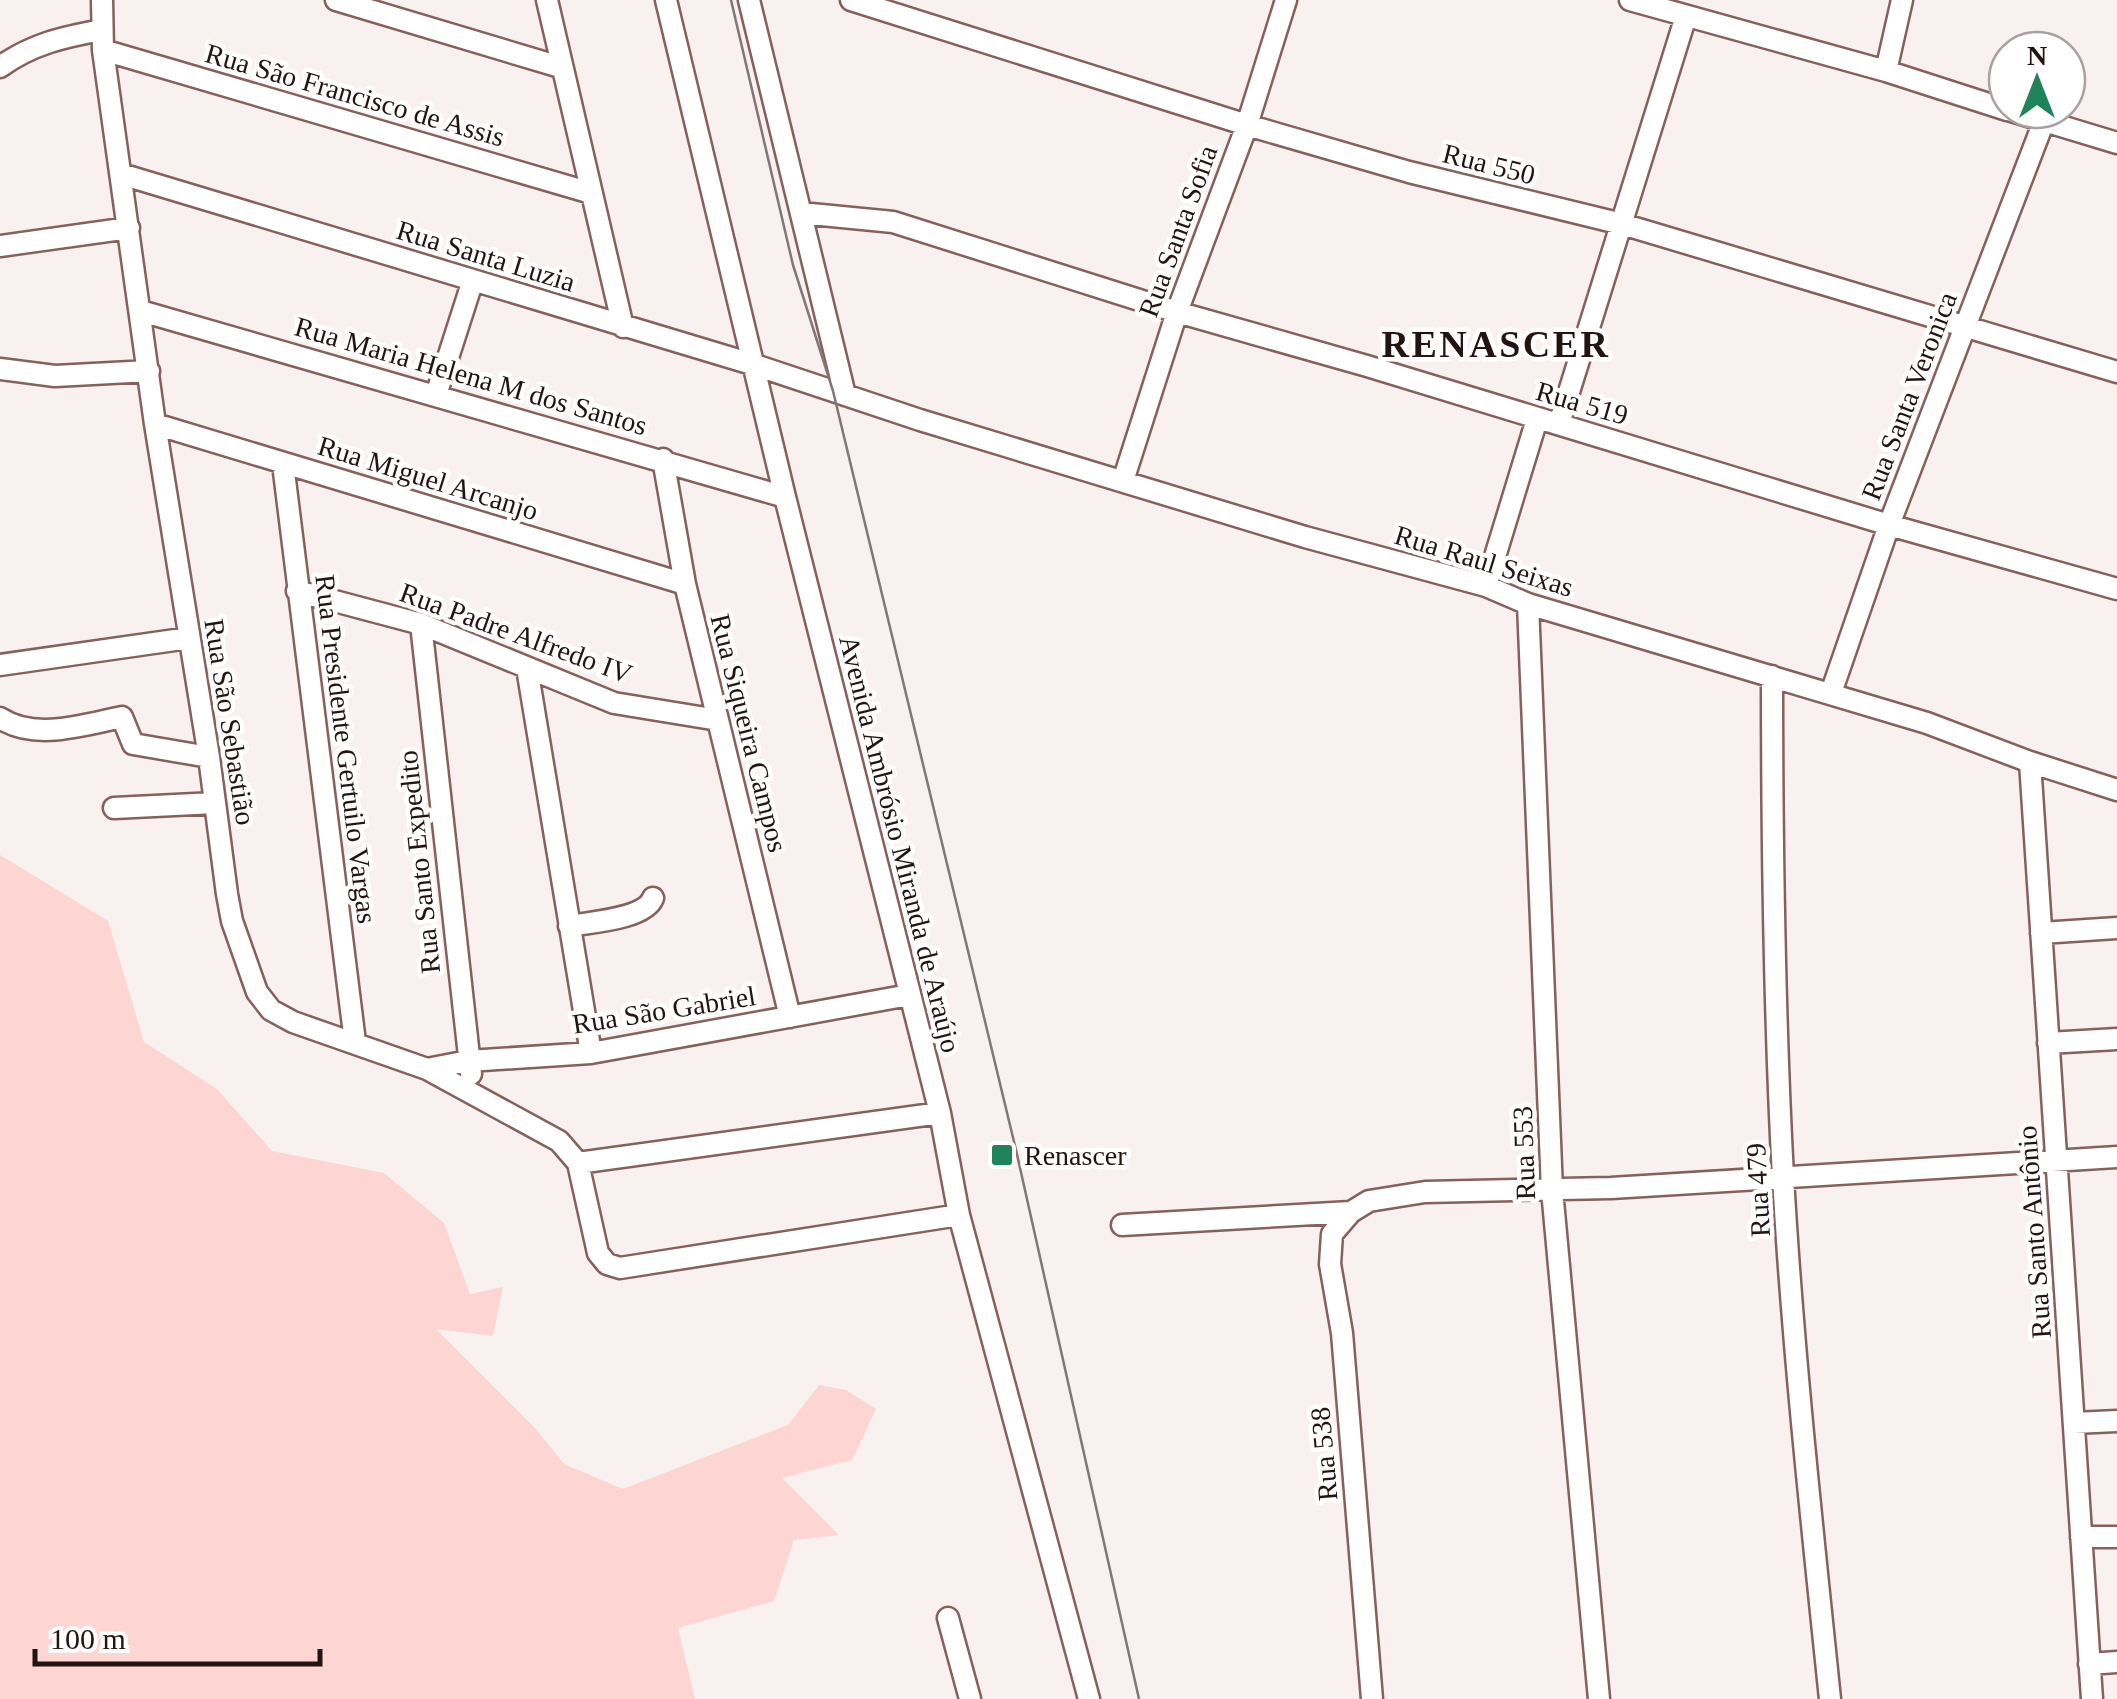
<svg xmlns="http://www.w3.org/2000/svg" width="2117" height="1699" font-family="'Times New Roman',serif">
<style>
.green{fill:#fdd6d3}
.lines{fill:none;stroke-linecap:round;stroke-linejoin:round}
.minor-casing{stroke:#85615e;stroke-width:25}
.minor{stroke:#fff;stroke-width:20}
.tram{stroke:#827676;stroke-width:2.5}
.poi-dot{fill:#20835c;stroke:#fff;stroke-width:4}
.labels{text-anchor:middle;dominant-baseline:central;stroke-width:9;stroke-linejoin:round;paint-order:stroke}
.street-label{font-size:28px;fill:#221413;stroke:#fff}
.poi-label{font-size:28px;fill:#221413;stroke:#fff;text-anchor:start}
.district-label{font-size:38px;font-weight:bold;letter-spacing:2.5px;fill:#221413;stroke:#fff}
</style>
<rect width="100%" height="100%" fill="#f9f0f0"/>
<path class="green" d="M 0,855 L 108,921 L 144,1042 L 217,1089 L 272,1151 L 384,1173 L 444,1223 L 470,1294 L 503,1287 L 493,1336 L 436,1329 L 535,1428 L 564,1464 L 623,1489 L 788,1425 L 819,1385 L 846,1390 L 876,1409 L 852,1460 L 782,1478 L 839,1535 L 794,1540 L 774,1601 L 678,1628 L 695,1699 L 0,1699 Z"/>
<g class="lines">
<defs>
<path id="minor" d="M 102,0 L 103,50 L 155,424 L 209,757 L 227,894 L 232,921 L 257,992 L 271,1010 L 293,1022 L 427,1069 L 559,1141 L 578,1163 L 598,1253 L 607,1264 L 620,1268 L 959,1215
M 336,0 L 560,67
M 547,0 L 623,327
M 666,0 L 785,497 L 940,1113 L 959,1215 L 1089,1699
M 749,0 L 845,395
M 851,0 L 1247,125 L 1409,172 L 1622,224 L 2117,372
M 1630,0 L 1886,71 L 2007,110
M 103,50 L 591,193
M 0,67 C 32,44 63,37 102,30
M 1886,71 L 1902,0
M 2008,110 L 2117,143
M 121,174 L 755,365 L 920,420 L 1305,537 L 1486,586 L 1528,604 L 1927,723 L 2030,762 L 2117,790
M 801,213 L 893,222 L 1177,312 L 1367,366 L 1889,525 L 2117,589
M 0,246 L 129,228
M 141,311 L 785,497
M 0,369 L 55,376 L 149,371
M 436,395 L 473,280
M 155,424 L 685,584
M 1559,424 L 1686,16
M 663,459 L 685,584 L 790,1017
M 283,464 L 355,1042
M 1123,481 L 1177,312 L 1247,125 L 1286,0
M 1486,586 L 1537,419
M 297,591 L 421,624 L 614,703 L 718,720
M 1528,604 L 1552,1190 L 1599,1699
M 421,624 L 471,1074
M 0,665 L 189,638
M 527,668 L 591,1053
M 1772,676 C 1772,843 1774,1010 1783,1177 C 1793,1352 1812,1525 1830,1699
M 1831,693 L 1889,525 L 2044,121
M 0,718 C 35,741 83,725 122,717 L 133,744 L 209,757
M 2030,762 L 2092,1699
M 114,808 L 215,803
M 569,926 C 591,922 645,919 653,898
M 2041,933 L 2117,928
M 2048,1043 L 2117,1039
M 427,1069 L 468,1061 L 591,1053 L 909,995
M 578,1163 L 940,1113
M 1122,1225 L 1351,1212
M 2074,1423 L 2117,1421
M 2081,1537 L 2117,1537
M 948,1618 L 970,1699
M 2089,1664 L 2117,1662
M 1372,1699 L 1342,1333 L 1330,1264 L 1332,1234 L 1351,1212 L 1369,1201 L 1425,1192 L 1611,1188 L 2117,1157"/>
</defs>
<use href="#minor" class="minor-casing"/>
<use href="#minor" class="minor"/>
<path class="tram" d="M 731,0 L 793,265 L 833,391 L 1016,1150 L 1139,1699"/>
</g>
<rect class="poi-dot" x="990" y="1143" width="24" height="24" rx="5"/>
<g class="labels">
<g class="street-label">
<text transform="translate(355 95) rotate(16)">Rua São Francisco de Assis</text>
<text transform="translate(1489 164) rotate(14)">Rua 550</text>
<text transform="translate(1178 231) rotate(-70)">Rua Santa Sofia</text>
<text transform="translate(486 256) rotate(17)">Rua Santa Luzia</text>
<text transform="translate(471 376) rotate(16)">Rua Maria Helena M dos Santos</text>
<text transform="translate(1909 396) rotate(-69)">Rua Santa Veronica</text>
<text transform="translate(1582 403) rotate(16)">Rua 519</text>
<text transform="translate(428 478) rotate(17)">Rua Miguel Arcanjo</text>
<text transform="translate(1484 561) rotate(17)">Rua Raul Seixas</text>
<text transform="translate(516 633) rotate(20)">Rua Padre Alfredo IV</text>
<text transform="translate(230 722) rotate(81)">Rua São Sebastião</text>
<text transform="translate(749 733) rotate(76)">Rua Siqueira Campos</text>
<text transform="translate(346 749) rotate(83)">Rua Presidente Gertuilo Vargas</text>
<text transform="translate(900 844) rotate(76)">Avenida Ambrósio Miranda de Araújo</text>
<text transform="translate(419 862) rotate(-96)">Rua Santo Expedito</text>
<text transform="translate(664 1010) rotate(-9)">Rua São Gabriel</text>
<text transform="translate(1524 1153) rotate(-92)">Rua 553</text>
<text transform="translate(1758 1190) rotate(-93)">Rua 479</text>
<text transform="translate(2034 1232) rotate(-94)">Rua Santo Antônio</text>
<text transform="translate(1324 1454) rotate(-95)">Rua 538</text>
</g>
<g class="poi-label">
<text x="1024" y="1155">Renascer</text>
</g>
<g class="district-label">
<text x="1496" y="344">RENASCER</text>
</g>
</g>
<g transform="translate(2037 80)"><circle r="48" fill="#ffffff" stroke="#a7a1a1" stroke-width="2.5"/>
<path d="M0-8L18 38L0 25L-18 38Z" fill="#20835c"/>
<text y="-15" font-size="28" font-weight="bold" text-anchor="middle" fill="#221413">N</text>
</g>
<path d="M35 1649v15h285v-15" fill="none" stroke="#221413" stroke-width="5"/>
<text x="50" y="1649" font-size="30" fill="#221413" stroke="#ffffff" stroke-width="8" paint-order="stroke">100 m</text>
</svg>
